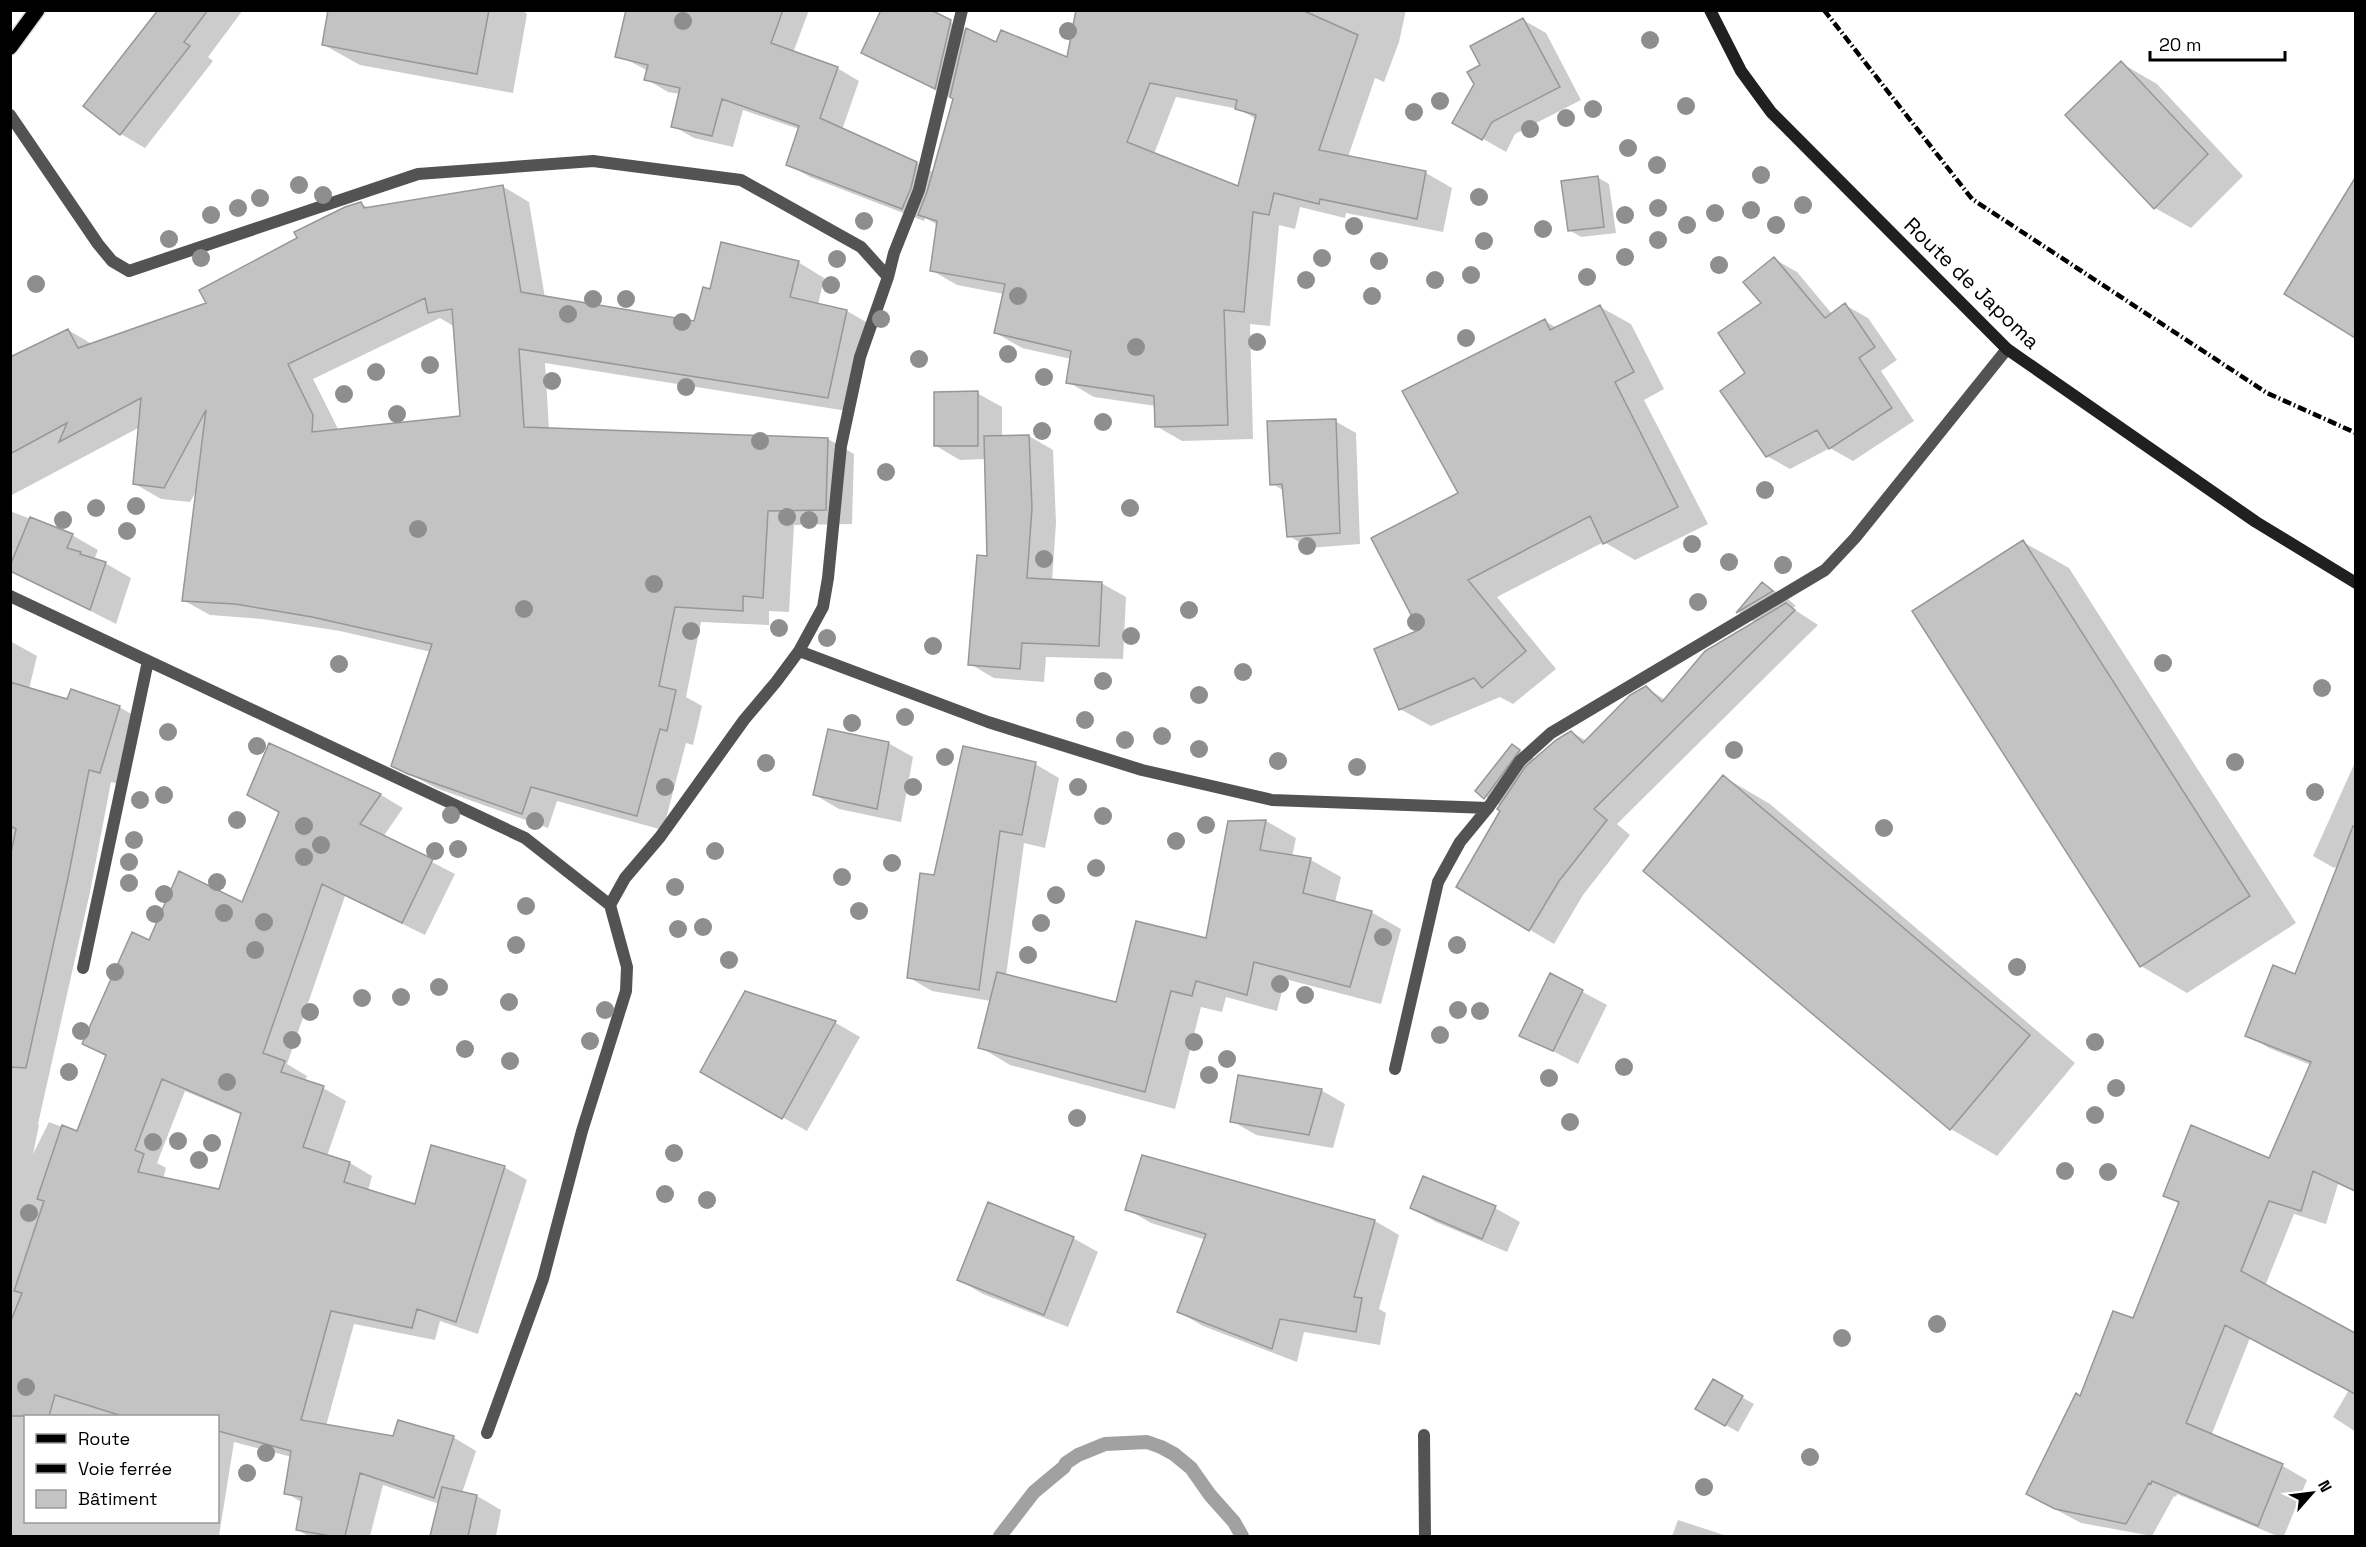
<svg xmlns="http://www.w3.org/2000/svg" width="2366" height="1547" font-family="'Space Grotesk',sans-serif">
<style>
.shadow{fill:#0003;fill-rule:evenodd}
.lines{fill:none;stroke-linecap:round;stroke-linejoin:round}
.stream{stroke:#a1a1a1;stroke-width:14}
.building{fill:#c3c3c3;stroke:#979797;stroke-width:1.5;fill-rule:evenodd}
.primary-casing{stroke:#dbdbdb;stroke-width:18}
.street{stroke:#535353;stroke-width:12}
.secondary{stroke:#202020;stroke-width:12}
.primary{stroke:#000;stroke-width:15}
.rail{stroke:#000;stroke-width:4.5;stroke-dasharray:9 3 1.5 3;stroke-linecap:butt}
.tree{fill:#8e8e8e}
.labels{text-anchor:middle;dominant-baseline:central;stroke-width:6;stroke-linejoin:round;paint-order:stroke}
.street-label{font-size:21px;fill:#000;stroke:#fff}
</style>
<rect width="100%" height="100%" fill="#fff"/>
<path class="shadow" d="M 160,10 L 243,10 L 208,57 L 213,61 L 145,148 L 121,134 Z
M 330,10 L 522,10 L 527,14 L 513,93 L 360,65 L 324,45 Z
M 639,10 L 809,10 L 793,53 L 837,68 L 859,81 L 842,130 L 917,163 L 934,173 L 954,100 L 863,52 L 950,22 L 997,44 L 1069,59 L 1078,10 L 1406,10 L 1399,42 L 1384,82 L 1375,78 L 1348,157 L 1426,173 L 1452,188 L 1443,232 L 1346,213 L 1345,218 L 1300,207 L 1295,229 L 1279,225 L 1270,326 L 1250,324 L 1253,439 L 1182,441 L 1156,426 L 1156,406 L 1094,397 L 1068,382 L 1071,359 L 1022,348 L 996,333 L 1004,294 L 957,285 L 931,270 L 938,225 L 925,218 L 924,221 L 810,177 L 788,164 L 799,129 L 743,110 L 733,147 L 694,138 L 673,126 L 680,94 L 668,92 L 646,79 L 648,71 L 624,58 ZM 1176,97 L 1239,109 L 1256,119 L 1239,188 L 1154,154 Z
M 1523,20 L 1546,33 L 1581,100 L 1515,134 L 1506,152 L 1454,122 L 1475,84 L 1482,65 Z
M 2121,63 L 2157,84 L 2243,176 L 2191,228 L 2155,208 Z
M 1597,177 L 1609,184 L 1616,233 L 1581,237 L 1569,230 Z
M 502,186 L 529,202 L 545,298 L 695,322 L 711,291 L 798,262 L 824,278 L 818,305 L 847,311 L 873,326 L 854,412 L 545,363 L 549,429 L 828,439 L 854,454 L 852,524 L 794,525 L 789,612 L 769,611 L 769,625 L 701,622 L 686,697 L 702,706 L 693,745 L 686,743 L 663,830 L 557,801 L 548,828 L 436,788 L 392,765 L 431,652 L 340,631 L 262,619 L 210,615 L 183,600 L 197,490 L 190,502 L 161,499 L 135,484 L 140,427 L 10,496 L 10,391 L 68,330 L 92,344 L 208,304 L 361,204 L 369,208 ZM 440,318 L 455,327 L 462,417 L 339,431 L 313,379 Z
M 2338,210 L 2356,220 L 2356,336 L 2286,293 Z
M 1774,259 L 1797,272 L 1832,314 L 1845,305 L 1868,318 L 1897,360 L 1881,371 L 1914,421 L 1853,461 L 1830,448 L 1790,469 L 1767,456 L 1748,374 Z
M 1600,307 L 1631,324 L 1664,389 L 1644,400 L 1708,524 L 1635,560 L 1604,542 L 1497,597 L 1556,669 L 1513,704 L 1500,697 L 1431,726 L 1400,709 L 1460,494 L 1545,321 L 1557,328 Z
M 977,393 L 1002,407 L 1002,437 L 1029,436 L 1053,450 L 1056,523 L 1052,581 L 1101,583 L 1126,597 L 1123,659 L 1046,657 L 1044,682 L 994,678 L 970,664 L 989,558 L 986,459 L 960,460 L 936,446 Z
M 1335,421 L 1356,433 L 1360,544 L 1309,548 L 1289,536 L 1285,491 L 1272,484 Z
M 10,511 L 72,535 L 98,550 L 94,560 L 105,563 L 131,578 L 116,624 L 11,570 L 13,565 L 10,564 Z
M 2023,542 L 2069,568 L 2296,923 L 2187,993 L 2141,966 Z
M 1762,584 L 1787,598 L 1796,606 L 1792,608 L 1818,625 L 1617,824 L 1630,835 L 1583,895 L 1554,944 L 1458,887 L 1502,810 L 1501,806 L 1477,791 L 1512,746 L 1536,760 L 1571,732 L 1587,741 L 1646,688 L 1666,700 L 1756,623 L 1739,613 Z
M 10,641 L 37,656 L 29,689 L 68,701 L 119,707 L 142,720 L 123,785 L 111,782 L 90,892 L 38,1124 L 39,1125 L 33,1154 L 49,1122 L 78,1133 L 107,1057 L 84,1044 L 150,942 L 243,904 L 280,812 L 270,745 L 381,795 L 403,808 L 383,837 L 455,874 L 425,935 L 345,896 L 287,1064 L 307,1076 L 305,1081 L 323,1088 L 346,1101 L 327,1156 L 350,1163 L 372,1176 L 368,1191 L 416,1206 L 504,1167 L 527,1180 L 478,1334 L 440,1321 L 435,1340 L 354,1324 L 326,1426 L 394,1437 L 453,1437 L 476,1451 L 462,1493 L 477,1496 L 501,1510 L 496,1536 L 432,1536 L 439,1504 L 383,1485 L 370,1536 L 309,1536 L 297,1530 L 303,1503 L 286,1493 L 292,1457 L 234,1442 L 219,1536 L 10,1536 ZM 185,1091 L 242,1115 L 220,1191 L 163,1179 L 166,1168 L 157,1163 ZM 26,1416 L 218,1416 L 218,1522 L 26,1522 Z
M 888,743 L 913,757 L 901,822 L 839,809 L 815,795 Z
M 2356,760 L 2356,1013 L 2341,1045 L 2356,1051 L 2356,1192 L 2338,1184 L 2326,1224 L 2294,1214 L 2265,1286 L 2356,1335 L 2356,1432 L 2333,1417 L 2349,1390 L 2250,1338 L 2211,1436 L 2283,1466 L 2307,1480 L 2284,1536 L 2277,1536 L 2177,1494 L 2176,1497 L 2174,1496 L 2152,1536 L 2081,1523 L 2053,1508 L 2081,1398 L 2134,1320 L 2180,1204 L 2164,1195 L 2270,1160 L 2311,1065 L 2269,1048 L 2247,1035 L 2296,975 L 2340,864 L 2334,868 L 2313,856 Z
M 1035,764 L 1059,778 L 1045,848 L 1024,843 L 1006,976 L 1117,1004 L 1208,940 L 1266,821 L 1296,838 L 1292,857 L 1311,860 L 1341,877 L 1335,902 L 1371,912 L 1401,929 L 1381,1004 L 1285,979 L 1277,1011 L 1226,997 L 1222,1012 L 1201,1007 L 1175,1109 L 1010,1065 L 980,1047 L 991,1001 L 932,991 L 908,977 L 935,877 Z
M 1724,777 L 1770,804 L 2075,1063 L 1997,1156 L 1951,1129 Z
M 1551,975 L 1607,1005 L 1578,1064 L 1521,1035 Z
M 746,993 L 836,1023 L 860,1037 L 807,1131 L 702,1072 Z
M 1321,1090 L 1345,1104 L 1333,1148 L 1256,1135 L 1232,1121 Z
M 1423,1178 L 1495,1208 L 1520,1222 L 1507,1252 L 1436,1222 L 1411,1208 Z
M 1127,1209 L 1375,1221 L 1399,1235 L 1379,1309 L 1386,1313 L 1380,1345 L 1304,1332 L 1297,1362 L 1203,1326 L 1179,1312 L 1206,1240 L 1151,1223 Z
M 1073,1238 L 1098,1252 L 1068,1327 L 983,1294 L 959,1280 Z
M 1713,1381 L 1754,1404 L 1738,1432 L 1697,1409 Z
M 1678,1520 L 1727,1536 L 1672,1536 Z"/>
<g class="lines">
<path class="stream" d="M 1000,1536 L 1034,1492 L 1064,1467 L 1066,1463 L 1078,1455 L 1105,1444 L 1147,1442 L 1161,1447 L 1174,1454 L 1191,1468 L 1210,1495 L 1234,1522 L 1242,1536"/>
</g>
<path class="building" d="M 158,10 L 208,10 L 184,42 L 190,46 L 120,135 L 83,106 Z
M 328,10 L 489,10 L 477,74 L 322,45 Z
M 626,10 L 783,10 L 771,43 L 838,67 L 820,118 L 917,162 L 911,188 L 902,209 L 786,165 L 799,126 L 722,99 L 712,136 L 671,127 L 680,88 L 644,80 L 648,65 L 615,57 Z
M 881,10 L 931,10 L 951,20 L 935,89 L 861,53 Z
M 1076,10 L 1302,10 L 1358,35 L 1319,150 L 1426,171 L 1417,219 L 1320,199 L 1319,204 L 1274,193 L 1269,215 L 1253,212 L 1244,312 L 1224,310 L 1228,425 L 1155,427 L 1154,396 L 1066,383 L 1071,351 L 994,333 L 1005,284 L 930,271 L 937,221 L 918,215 L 927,192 L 953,99 L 950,97 L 966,28 L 996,42 L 1001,30 L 1067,57 ZM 1150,83 L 1237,100 L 1235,109 L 1256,115 L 1238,186 L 1127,142 Z
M 1523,18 L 1560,87 L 1492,122 L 1482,140 L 1452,123 L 1474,84 L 1467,72 L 1480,65 L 1470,46 Z
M 2121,61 L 2208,154 L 2154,209 L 2065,115 Z
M 1598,176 L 1604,227 L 1568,231 L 1561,181 Z
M 2355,178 L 2355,338 L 2284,294 Z
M 503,185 L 521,292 L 694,321 L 703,287 L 710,289 L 721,242 L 799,261 L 790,297 L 847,310 L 828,398 L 519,349 L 524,427 L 828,438 L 826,510 L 768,511 L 763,598 L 743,596 L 743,611 L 675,607 L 659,686 L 676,690 L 667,731 L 660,729 L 637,816 L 531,787 L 522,814 L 408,774 L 391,766 L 432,644 L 312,617 L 235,604 L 182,601 L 206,410 L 164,488 L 133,484 L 141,398 L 59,442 L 67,423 L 10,454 L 10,357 L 68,329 L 78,348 L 206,303 L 199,290 L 297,238 L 294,232 L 345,207 L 361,202 L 364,208 ZM 425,298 L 428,313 L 452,309 L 460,416 L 312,432 L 313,415 L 288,364 Z
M 1774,257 L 1825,318 L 1845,303 L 1875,347 L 1859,358 L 1892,408 L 1829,449 L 1817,430 L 1766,457 L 1720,391 L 1745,373 L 1718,333 L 1761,303 L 1743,282 Z
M 1600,305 L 1634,372 L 1615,382 L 1678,507 L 1603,544 L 1590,516 L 1468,580 L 1526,651 L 1482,688 L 1474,678 L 1399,710 L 1374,649 L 1419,630 L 1371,538 L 1458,493 L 1402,391 L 1545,319 L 1550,330 Z
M 978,391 L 978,446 L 934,446 L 934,392 Z
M 1336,419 L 1340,533 L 1287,537 L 1282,484 L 1270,485 L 1267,421 Z
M 1029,435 L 1032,508 L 1027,578 L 1102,582 L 1099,646 L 1022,643 L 1020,669 L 968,665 L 977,555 L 987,556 L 984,436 Z
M 30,517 L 73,534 L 67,548 L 81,552 L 80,554 L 106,562 L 90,610 L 10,571 L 10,566 Z
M 2023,540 L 2250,896 L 2140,967 L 1912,611 Z
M 1762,582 L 1773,591 L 1736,613 Z
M 1786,603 L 1795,610 L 1594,809 L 1607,820 L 1559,881 L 1529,931 L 1456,887 L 1500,811 L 1497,809 L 1526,766 L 1556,740 L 1571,731 L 1583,743 L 1630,695 L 1646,686 L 1662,702 L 1705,651 Z
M 10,682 L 67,699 L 71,689 L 120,706 L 100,773 L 89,770 L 68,878 L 26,1068 L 10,1067 L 10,858 L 16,829 L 10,826 Z
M 828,729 L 889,742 L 877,809 L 813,795 Z
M 269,743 L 381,794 L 360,824 L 433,859 L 402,923 L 322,884 L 263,1053 L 285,1061 L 281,1072 L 324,1086 L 303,1147 L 350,1162 L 344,1182 L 415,1204 L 431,1145 L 505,1166 L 456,1322 L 417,1309 L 412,1328 L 331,1311 L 301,1420 L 393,1436 L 398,1420 L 454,1436 L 434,1498 L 360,1473 L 345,1536 L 330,1536 L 296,1530 L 302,1497 L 284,1494 L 291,1451 L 218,1431 L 218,1416 L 122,1416 L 55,1395 L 49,1416 L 10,1416 L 10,1323 L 22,1293 L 14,1291 L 44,1201 L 37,1199 L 62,1125 L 77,1131 L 106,1055 L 82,1044 L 132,932 L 149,940 L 179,871 L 242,902 L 279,812 L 247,795 ZM 162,1079 L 241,1113 L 219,1189 L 138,1172 L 144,1154 L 135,1150 Z
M 1512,744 L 1520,750 L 1484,799 L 1475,791 Z
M 963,746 L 1036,762 L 1022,835 L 1000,831 L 979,990 L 907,978 L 920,873 L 934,875 Z
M 1723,775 L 2030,1035 L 1950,1130 L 1643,871 Z
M 1266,820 L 1260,850 L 1311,858 L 1303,893 L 1372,911 L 1350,987 L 1254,962 L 1247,995 L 1196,981 L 1192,996 L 1171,991 L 1145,1092 L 978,1048 L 997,972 L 1116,1002 L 1136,921 L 1206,938 L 1228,821 Z
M 2353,826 L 2355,827 L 2355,1191 L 2313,1171 L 2301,1211 L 2269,1201 L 2241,1271 L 2355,1333 L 2355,1394 L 2225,1325 L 2186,1423 L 2283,1464 L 2258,1526 L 2152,1481 L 2151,1484 L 2149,1483 L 2126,1524 L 2055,1509 L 2026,1494 L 2076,1393 L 2080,1396 L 2113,1311 L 2133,1318 L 2179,1202 L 2163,1196 L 2191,1125 L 2269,1158 L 2311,1062 L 2245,1036 L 2273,965 L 2295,974 Z
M 1550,973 L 1583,990 L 1553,1051 L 1519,1036 Z
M 745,991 L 836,1021 L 782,1119 L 700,1072 Z
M 1238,1075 L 1322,1089 L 1309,1135 L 1230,1122 Z
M 1142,1155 L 1375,1220 L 1354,1297 L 1362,1298 L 1356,1332 L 1280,1319 L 1272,1349 L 1177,1312 L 1206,1234 L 1125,1210 Z
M 1423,1176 L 1496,1206 L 1482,1239 L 1410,1208 Z
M 988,1202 L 1074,1237 L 1044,1315 L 957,1280 Z
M 1713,1379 L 1743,1396 L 1725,1426 L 1695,1409 Z
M 442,1487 L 477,1495 L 468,1536 L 430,1536 Z"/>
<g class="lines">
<defs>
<path id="primary" d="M 10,47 L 37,10"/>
</defs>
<use href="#primary" class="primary-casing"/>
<path class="street" d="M 10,115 L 98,244 L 112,261 L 129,271 L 418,174 L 593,161 L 741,180 L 861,247 L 888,277
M 10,596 L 525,838 L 610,905 L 627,967 L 626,991 L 582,1131 L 543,1279 L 487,1433
M 799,651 L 988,722 L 1142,770 L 1272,800 L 1488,808
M 610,905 L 625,878 L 660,837 L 744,720 L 776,682 L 799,651 L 823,607 L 828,578 L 841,446 L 860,357 L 888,277 L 894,253 L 919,190 L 962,10
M 83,968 L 148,661
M 1395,1069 L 1438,882 L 1460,842 L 1488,808 L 1520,761 L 1551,733 L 1825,570 L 1855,538 L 2007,349
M 1424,1435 L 1425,1536"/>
<path class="secondary" d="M 1710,10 L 1741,71 L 1771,112 L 2007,349 L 2256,522 L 2356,583"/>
<use href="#primary" class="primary"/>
<path class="rail" d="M 1824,10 L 1972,199 L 2267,393 L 2356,433"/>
</g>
<g class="tree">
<circle cx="683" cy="21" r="9"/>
<circle cx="1068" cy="31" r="9"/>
<circle cx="1650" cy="40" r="9"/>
<circle cx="1440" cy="101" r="9"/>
<circle cx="1686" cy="106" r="9"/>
<circle cx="1593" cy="109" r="9"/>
<circle cx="1414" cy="112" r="9"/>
<circle cx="1566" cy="118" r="9"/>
<circle cx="1530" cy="129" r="9"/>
<circle cx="1628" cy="148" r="9"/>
<circle cx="1657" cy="165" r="9"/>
<circle cx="1761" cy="175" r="9"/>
<circle cx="299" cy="185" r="9"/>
<circle cx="323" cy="195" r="9"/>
<circle cx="1479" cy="197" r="9"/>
<circle cx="260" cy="198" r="9"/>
<circle cx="1803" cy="205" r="9"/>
<circle cx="238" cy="208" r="9"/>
<circle cx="1658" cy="208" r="9"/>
<circle cx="1751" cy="210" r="9"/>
<circle cx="1715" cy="213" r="9"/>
<circle cx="211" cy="215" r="9"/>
<circle cx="1625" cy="215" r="9"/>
<circle cx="864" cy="221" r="9"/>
<circle cx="1687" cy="225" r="9"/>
<circle cx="1776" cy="225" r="9"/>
<circle cx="1354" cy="226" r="9"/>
<circle cx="1543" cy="229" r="9"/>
<circle cx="169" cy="239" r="9"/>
<circle cx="1658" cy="240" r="9"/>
<circle cx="1484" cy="241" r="9"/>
<circle cx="1625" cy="257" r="9"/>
<circle cx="201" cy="258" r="9"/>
<circle cx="1322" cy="258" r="9"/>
<circle cx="837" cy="259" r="9"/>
<circle cx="1379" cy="261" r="9"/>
<circle cx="1719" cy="265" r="9"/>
<circle cx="1471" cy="275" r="9"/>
<circle cx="1587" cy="277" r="9"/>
<circle cx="1306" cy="280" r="9"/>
<circle cx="1435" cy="280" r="9"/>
<circle cx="36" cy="284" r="9"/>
<circle cx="831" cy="285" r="9"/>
<circle cx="1018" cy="296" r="9"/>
<circle cx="1372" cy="296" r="9"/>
<circle cx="593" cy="299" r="9"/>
<circle cx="626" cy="299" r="9"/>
<circle cx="568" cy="314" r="9"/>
<circle cx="881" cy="319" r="9"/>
<circle cx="682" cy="322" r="9"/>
<circle cx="1466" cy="338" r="9"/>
<circle cx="1257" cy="342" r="9"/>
<circle cx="1136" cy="347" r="9"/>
<circle cx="1008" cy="354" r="9"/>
<circle cx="919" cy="359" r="9"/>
<circle cx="430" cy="365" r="9"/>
<circle cx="376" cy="372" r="9"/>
<circle cx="1044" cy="377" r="9"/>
<circle cx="552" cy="381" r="9"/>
<circle cx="686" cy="387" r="9"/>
<circle cx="344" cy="394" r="9"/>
<circle cx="397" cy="414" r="9"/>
<circle cx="1103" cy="422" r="9"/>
<circle cx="1042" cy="431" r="9"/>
<circle cx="760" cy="441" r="9"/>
<circle cx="886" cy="472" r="9"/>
<circle cx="1765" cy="490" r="9"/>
<circle cx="136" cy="506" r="9"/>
<circle cx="96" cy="508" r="9"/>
<circle cx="1130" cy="508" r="9"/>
<circle cx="787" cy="517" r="9"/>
<circle cx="63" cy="520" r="9"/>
<circle cx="809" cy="520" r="9"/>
<circle cx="418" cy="529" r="9"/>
<circle cx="127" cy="531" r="9"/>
<circle cx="1692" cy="544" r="9"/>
<circle cx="1307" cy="546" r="9"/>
<circle cx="1044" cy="559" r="9"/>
<circle cx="1729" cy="562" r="9"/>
<circle cx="1783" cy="565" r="9"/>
<circle cx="654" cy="584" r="9"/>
<circle cx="1698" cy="602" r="9"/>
<circle cx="524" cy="609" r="9"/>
<circle cx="1189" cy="610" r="9"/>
<circle cx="1416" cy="622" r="9"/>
<circle cx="779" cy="628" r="9"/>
<circle cx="691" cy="631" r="9"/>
<circle cx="1131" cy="636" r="9"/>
<circle cx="827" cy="638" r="9"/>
<circle cx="933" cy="646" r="9"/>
<circle cx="2163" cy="663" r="9"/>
<circle cx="339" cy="664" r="9"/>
<circle cx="1243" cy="672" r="9"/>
<circle cx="1103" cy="681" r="9"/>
<circle cx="2322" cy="688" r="9"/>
<circle cx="1199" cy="695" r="9"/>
<circle cx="905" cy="717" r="9"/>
<circle cx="1085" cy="720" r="9"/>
<circle cx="852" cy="723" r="9"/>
<circle cx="168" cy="732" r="9"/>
<circle cx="1162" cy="736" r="9"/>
<circle cx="1125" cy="740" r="9"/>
<circle cx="257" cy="746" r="9"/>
<circle cx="1199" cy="749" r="9"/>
<circle cx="1734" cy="750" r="9"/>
<circle cx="945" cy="757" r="9"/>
<circle cx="1278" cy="761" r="9"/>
<circle cx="2235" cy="762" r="9"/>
<circle cx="766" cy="763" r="9"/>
<circle cx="1357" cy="767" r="9"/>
<circle cx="665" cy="787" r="9"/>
<circle cx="913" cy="787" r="9"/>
<circle cx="1078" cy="787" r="9"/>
<circle cx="2315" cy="792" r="9"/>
<circle cx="164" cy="795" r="9"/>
<circle cx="140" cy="800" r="9"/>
<circle cx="451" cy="815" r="9"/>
<circle cx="1103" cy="816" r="9"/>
<circle cx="237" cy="820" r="9"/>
<circle cx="535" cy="821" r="9"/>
<circle cx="1206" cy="825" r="9"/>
<circle cx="304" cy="826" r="9"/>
<circle cx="1884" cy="828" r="9"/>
<circle cx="134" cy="840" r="9"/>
<circle cx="1176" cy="841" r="9"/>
<circle cx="321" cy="845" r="9"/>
<circle cx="458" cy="849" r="9"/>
<circle cx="435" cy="851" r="9"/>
<circle cx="715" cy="851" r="9"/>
<circle cx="304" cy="857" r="9"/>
<circle cx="129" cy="862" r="9"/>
<circle cx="892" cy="863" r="9"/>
<circle cx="1096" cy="868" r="9"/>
<circle cx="842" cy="877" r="9"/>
<circle cx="217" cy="882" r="9"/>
<circle cx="129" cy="883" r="9"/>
<circle cx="675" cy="887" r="9"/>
<circle cx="164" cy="894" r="9"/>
<circle cx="1056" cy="895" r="9"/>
<circle cx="526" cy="906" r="9"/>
<circle cx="859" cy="911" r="9"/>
<circle cx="224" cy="913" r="9"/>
<circle cx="155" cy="914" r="9"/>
<circle cx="264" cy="922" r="9"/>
<circle cx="1041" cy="923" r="9"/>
<circle cx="703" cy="927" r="9"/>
<circle cx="678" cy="929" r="9"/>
<circle cx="1383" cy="937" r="9"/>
<circle cx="516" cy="945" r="9"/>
<circle cx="1457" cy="945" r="9"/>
<circle cx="255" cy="950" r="9"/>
<circle cx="1028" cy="955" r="9"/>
<circle cx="729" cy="960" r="9"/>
<circle cx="2017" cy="967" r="9"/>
<circle cx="115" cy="972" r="9"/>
<circle cx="1280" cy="984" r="9"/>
<circle cx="439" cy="987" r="9"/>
<circle cx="1305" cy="995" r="9"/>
<circle cx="401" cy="997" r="9"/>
<circle cx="362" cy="998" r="9"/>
<circle cx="509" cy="1002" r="9"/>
<circle cx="605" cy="1010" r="9"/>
<circle cx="1458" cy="1010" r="9"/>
<circle cx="1480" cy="1011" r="9"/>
<circle cx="310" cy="1012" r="9"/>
<circle cx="81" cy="1031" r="9"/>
<circle cx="1440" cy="1035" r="9"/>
<circle cx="292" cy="1040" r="9"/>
<circle cx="590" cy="1041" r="9"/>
<circle cx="1194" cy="1042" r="9"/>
<circle cx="2095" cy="1042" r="9"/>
<circle cx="465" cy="1049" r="9"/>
<circle cx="1227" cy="1059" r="9"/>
<circle cx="510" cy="1061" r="9"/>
<circle cx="1624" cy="1067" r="9"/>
<circle cx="69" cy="1072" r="9"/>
<circle cx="1209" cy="1075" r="9"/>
<circle cx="1549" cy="1078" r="9"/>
<circle cx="227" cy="1082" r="9"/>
<circle cx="2116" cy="1088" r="9"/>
<circle cx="2095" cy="1115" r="9"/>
<circle cx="1077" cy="1118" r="9"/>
<circle cx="1570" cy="1122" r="9"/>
<circle cx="178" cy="1141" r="9"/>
<circle cx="153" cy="1142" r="9"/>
<circle cx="212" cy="1143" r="9"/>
<circle cx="674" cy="1153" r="9"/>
<circle cx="199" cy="1160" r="9"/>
<circle cx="2065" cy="1171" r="9"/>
<circle cx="2108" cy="1172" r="9"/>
<circle cx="665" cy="1194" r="9"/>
<circle cx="707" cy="1200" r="9"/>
<circle cx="29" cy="1213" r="9"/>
<circle cx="1937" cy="1324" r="9"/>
<circle cx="1842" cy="1338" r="9"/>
<circle cx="26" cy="1387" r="9"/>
<circle cx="266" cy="1453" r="9"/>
<circle cx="1810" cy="1457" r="9"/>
<circle cx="247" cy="1473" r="9"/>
<circle cx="1704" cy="1487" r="9"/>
</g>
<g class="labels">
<g class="street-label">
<text transform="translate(1972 283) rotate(44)">Route de Japoma</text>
</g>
</g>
<rect width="2366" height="1547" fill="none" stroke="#000000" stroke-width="24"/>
<rect x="24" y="1415" width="195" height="108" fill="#ffffff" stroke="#999999" stroke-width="1.5"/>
<rect x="36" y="1434" width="30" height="9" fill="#000000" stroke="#999999" stroke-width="1.5"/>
<text x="78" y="1445" font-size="18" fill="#000000">Route</text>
<rect x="36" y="1464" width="30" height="9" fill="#000000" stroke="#999999" stroke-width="1.5"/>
<text x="78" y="1475" font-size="18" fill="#000000">Voie ferrée</text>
<rect x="36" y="1490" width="30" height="18" fill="#c3c3c3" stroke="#999999" stroke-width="1.5"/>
<text x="78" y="1505" font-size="18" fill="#000000">Bâtiment</text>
<g transform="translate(2312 1493) rotate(62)" stroke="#ffffff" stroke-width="4.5" paint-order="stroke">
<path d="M0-4.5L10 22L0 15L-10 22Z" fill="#000000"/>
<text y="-9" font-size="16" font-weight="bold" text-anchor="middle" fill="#000000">N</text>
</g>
<path d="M2150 51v9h135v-9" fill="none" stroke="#000000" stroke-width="3"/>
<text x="2159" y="51" font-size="18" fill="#000000" stroke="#ffffff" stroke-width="4.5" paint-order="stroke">20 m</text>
</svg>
